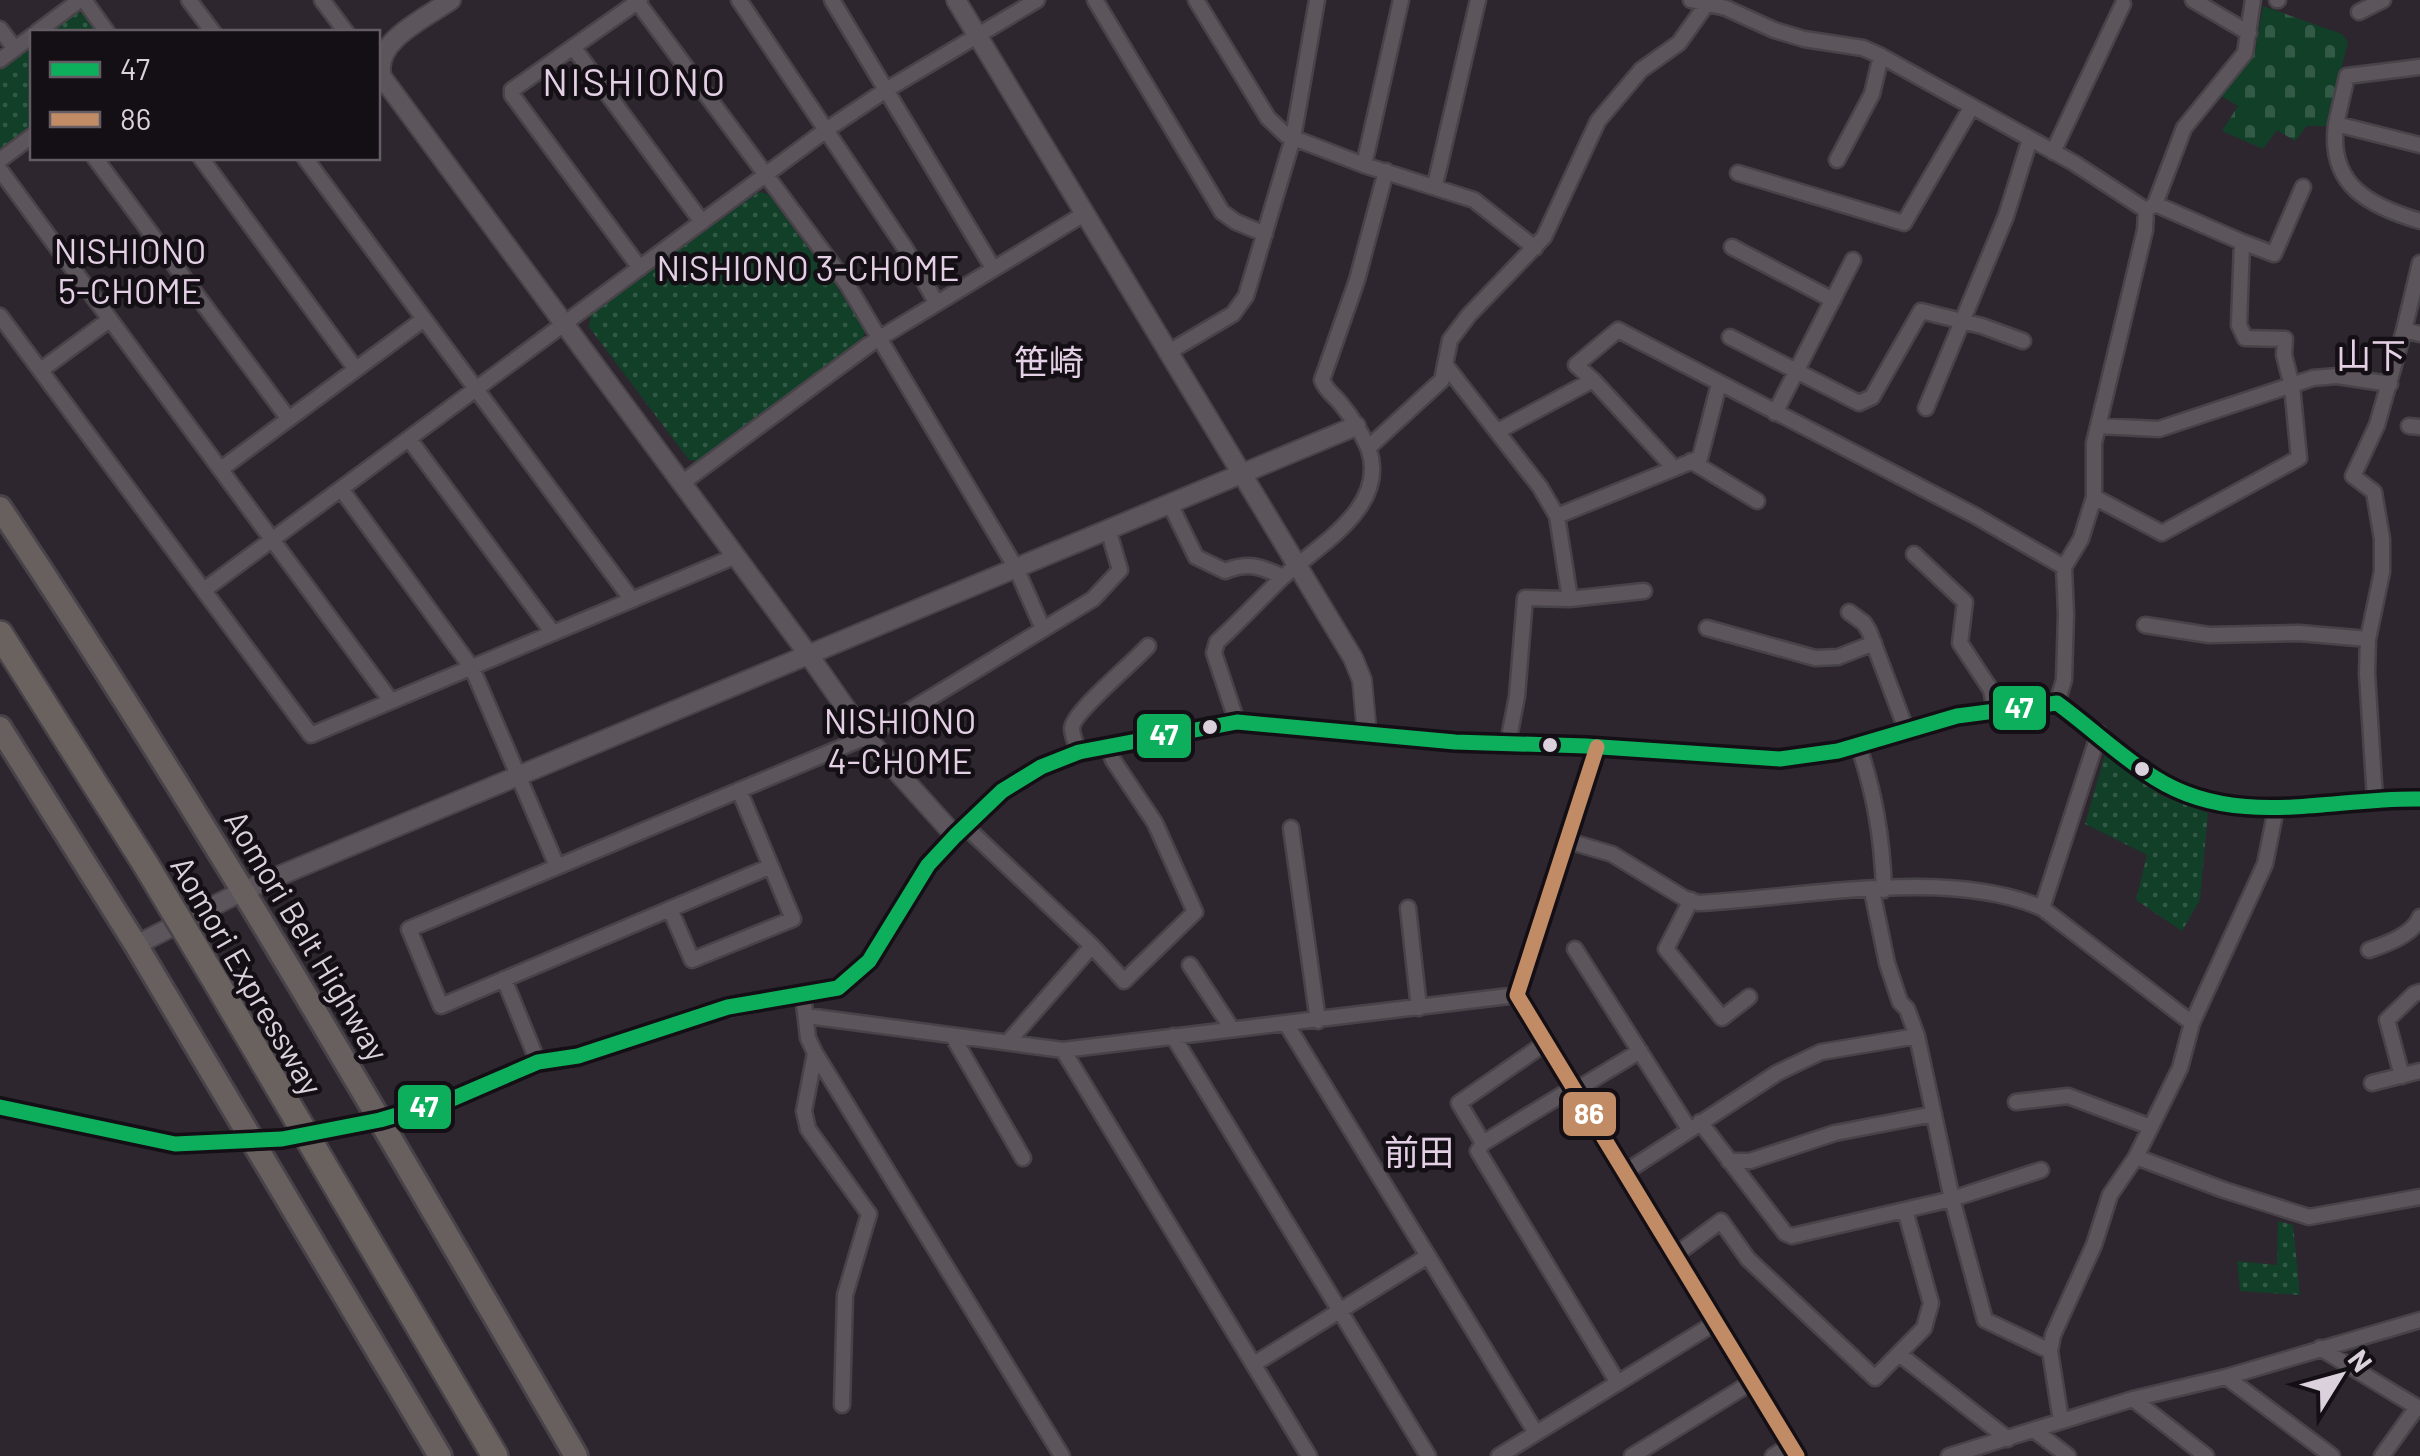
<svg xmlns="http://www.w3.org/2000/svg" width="2420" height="1456" font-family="Barlow,'Noto Sans JP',sans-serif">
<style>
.cemetery{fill:url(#cemetery-stones)}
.park{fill:url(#park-dots)}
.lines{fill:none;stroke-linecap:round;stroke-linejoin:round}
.minor-casing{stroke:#484249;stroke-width:19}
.tertiary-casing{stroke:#484249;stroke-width:22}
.trunk-casing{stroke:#484249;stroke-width:28}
.motorway-casing{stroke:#484249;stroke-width:30}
.minor{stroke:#5c565c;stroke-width:14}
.tertiary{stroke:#5c565c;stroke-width:18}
.trunk{stroke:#68605e;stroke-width:22}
.motorway{stroke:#6a625e;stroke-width:25}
.motorway-bridge-casing{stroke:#484249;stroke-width:30;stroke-linecap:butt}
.motorway-bridge{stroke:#6a625e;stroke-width:25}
.bus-1-casing{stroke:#140e15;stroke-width:22}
.bus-2-casing{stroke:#140e15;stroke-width:22}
.bus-1{stroke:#0daf5c;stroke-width:15}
.bus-2{stroke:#c18c65;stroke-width:15}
.bus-dot{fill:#dbd1dc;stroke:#140e15;stroke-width:4}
.labels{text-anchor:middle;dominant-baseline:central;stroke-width:9;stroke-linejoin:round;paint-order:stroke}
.street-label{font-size:32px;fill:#dbd1dc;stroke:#140e15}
.neighbourhood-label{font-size:35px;fill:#e3d0e4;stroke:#140e15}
.quarter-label{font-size:38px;letter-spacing:2.5px;fill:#e3d0e4;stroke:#140e15}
.line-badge{stroke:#140e15;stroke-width:4}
.badge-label{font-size:28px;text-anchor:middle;font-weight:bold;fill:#fff}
</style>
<defs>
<pattern id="cemetery-stones" width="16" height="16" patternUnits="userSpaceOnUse" patternTransform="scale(2.5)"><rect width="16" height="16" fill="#113f28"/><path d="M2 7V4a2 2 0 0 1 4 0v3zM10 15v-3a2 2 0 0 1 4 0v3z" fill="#335a47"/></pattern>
<pattern id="park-dots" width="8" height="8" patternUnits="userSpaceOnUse" patternTransform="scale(2.5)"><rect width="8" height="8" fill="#113f28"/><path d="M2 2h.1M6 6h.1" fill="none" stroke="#335a47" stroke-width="1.8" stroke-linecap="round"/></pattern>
</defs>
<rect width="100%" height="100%" fill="#2d262e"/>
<path class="cemetery" d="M 2263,6 L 2342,34 L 2348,42 L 2327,126 L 2307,126 L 2295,141 L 2277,130 L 2263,149 L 2222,131 L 2238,106 L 2221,96 L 2255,51 Z"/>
<path class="park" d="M 76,12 L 83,14 L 96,32 L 49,32 Z
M 32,45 L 32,126 L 0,150 L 0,69 Z
M 759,192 L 768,194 L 837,287 L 865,331 L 862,340 L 698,462 L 689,460 L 589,327 L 591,314 Z
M 2105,754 L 2162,796 L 2208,813 L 2200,900 L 2182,931 L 2136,900 L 2147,855 L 2085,824 Z
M 2278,1221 L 2293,1225 L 2300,1295 L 2240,1291 L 2237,1261 L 2277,1265 Z"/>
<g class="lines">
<defs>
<path id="minor" d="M 84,0 L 107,32
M 189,0 L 213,32
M 322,0 L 346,32
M 636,0 L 847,284 L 1016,568 L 1043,629
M 640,0 L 512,90 L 512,95 L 640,268
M 739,0 L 905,248 L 936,302
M 832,0 L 993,268
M 1095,0 L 1222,212 L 1236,222 L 1265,234
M 1196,0 L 1268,118 L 1286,135 L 1364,165 L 1474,200 L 1535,248
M 1691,0 L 1726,8 L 1774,30 L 1804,39 L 1863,48 L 1881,56 L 2074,163 L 2146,210 L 2145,230 L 2094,443 L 2094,497 L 2081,539 L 2064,567 L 2066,614 L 2064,680 L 2057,703
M 2193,0 L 2249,33
M 2277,0 L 2278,0
M 2359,12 L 2383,0
M 0,29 L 15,49
M 37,32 L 80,0
M 573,47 L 702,222
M 0,60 L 32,36
M 2420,67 L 2347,76 L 2336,124 L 2420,145
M 2336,124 C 2328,185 2369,206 2420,221
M 2053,152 L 2123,4
M 95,158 L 288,418
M 201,158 L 355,368
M 305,158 L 632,600
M 0,160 L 32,136
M 1837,160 L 1872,94 L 1881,56
M 1364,165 L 1401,0
M 0,170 L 391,701
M 1738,173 L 1904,223 L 1971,108
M 1435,185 L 1478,0
M 2151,207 L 2155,204 L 2184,128 L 2245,53 L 2253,0
M 2242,242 L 2274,254 L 2303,187
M 1732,247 L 1833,300
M 0,316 L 311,735 L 736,556
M 2404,330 L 2420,263
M 1730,337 L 1859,403 L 1872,397 L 1921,311 L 1982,326 L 2023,341
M 1167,353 L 1233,314 L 1246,296 L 1293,138 L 1317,0
M 1447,367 L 1540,487 L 1557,516 L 1570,599 L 1525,598 L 1517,696 L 1508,743
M 41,370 L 109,320
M 1593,380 L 1674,468
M 1926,408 L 2006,216 L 2030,139
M 1775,413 L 1853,260
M 2098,426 L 2159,429 L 2313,378 L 2337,376 L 2390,384
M 2409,426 L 2420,427
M 1498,431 L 1593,380 L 1576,365 L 1618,330 L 1974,515 L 2064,567
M 409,439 L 553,633
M 1368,448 L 1442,380 L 1450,340 L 1469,315 L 1544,237 L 1598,121 L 1641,70 L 1679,43 L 1706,5
M 1691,461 L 1757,501
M 221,469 L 424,319
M 682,483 L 870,344 L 1084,214
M 341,489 L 472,668 L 557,866
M 2094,497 L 2162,533 L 2299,458 L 2292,386 L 2284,355 L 2285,339 L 2245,338 L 2239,325 L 2242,242 L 2155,204
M 1170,504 L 1196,557 L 1225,571 C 1249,562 1260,566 1283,577
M 1557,516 L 1700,458 L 1719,384
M 1914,554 L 1965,602 L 1960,643 L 1991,690 L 1995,710
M 204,590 L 826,130 L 886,90 L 1037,0
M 1570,599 L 1644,591
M 1849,612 L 1864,623 L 1869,631 L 1906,729
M 2145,625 L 2209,635 L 2299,633 L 2368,639
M 1707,628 L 1815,658 L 1838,657 L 1874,643
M 1237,722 L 1214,653 L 1217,642 C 1240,621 1261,598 1283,577 C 1317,546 1388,508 1369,450 C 1363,435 1351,416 1341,404 C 1334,395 1326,391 1322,380 L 1357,280 L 1386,171
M 1858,744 C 1875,795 1882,836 1884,890
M 1079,752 C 1076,744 1072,736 1072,728 C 1073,712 1134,662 1148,646
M 2375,799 L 2367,673 L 2368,639 L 2382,572 L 2382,539 L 2374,492 L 2353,476 L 2377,425 L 2404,330 L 2420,334
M 966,827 L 1092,946 L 1008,1042
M 1291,828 L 1318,1021
M 1568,841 L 1612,854 L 1684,898 L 1698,903 C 1801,898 1947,867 2042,908 L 2192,1023
M 769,867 L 441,1006 L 409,929 L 866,737 L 1093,599 L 1120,570 L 1108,529
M 1872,891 L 1887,963 L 1900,1002 L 1907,1009 L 1917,1036 L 1952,1199 L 1985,1320 L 2050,1351
M 1691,900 L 1666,949 L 1722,1018 L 1749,997
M 1408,908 L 1419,1008
M 2042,908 L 2099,733
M 670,909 L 692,960 L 793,919 L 739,790
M 1092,946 L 1124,981 L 1195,912 L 1155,823 L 1113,760 L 1108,746
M 1575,949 L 1689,1129
M 2369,950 C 2386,944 2413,935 2420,917
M 1190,965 L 1232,1029
M 504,979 L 538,1062
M 803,995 L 808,1038 L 815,1053 L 1062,1456
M 807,1016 L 1063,1050 L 1517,995 L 1597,747
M 1287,1025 L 1536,1433
M 1173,1036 L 1428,1456
M 953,1037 L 1023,1158
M 1063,1050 L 1309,1456
M 815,1053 L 804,1111 L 808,1129 L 869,1214 L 845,1295 L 842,1405
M 2402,1076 L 2387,1020 L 2414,994 L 2420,992
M 2372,1083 L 2420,1071
M 1573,1088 L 1483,1143 L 1478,1151 L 1618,1383
M 1574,1091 L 1640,1051
M 2016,1102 L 2068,1096 L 2151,1127
M 0,1107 L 175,1144 L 282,1139
M 1700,1122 L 1785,1233 L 1792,1236 L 1952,1199 L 2041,1170
M 328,1130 L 380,1120 L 452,1099 L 538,1062 L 578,1056 L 701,1014 L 838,988 L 869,961 L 928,865 L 955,836 L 1002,791 L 1041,767 L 1079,752 L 1237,722 L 1455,742 L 1586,746 L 1780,759 L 1838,751 L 1957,716 L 2057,703 C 2090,727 2121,757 2155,778 C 2237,830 2331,797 2420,799
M 1483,1143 L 1459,1103 L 1544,1044
M 2136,1157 L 2224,1190 L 2309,1217 L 2420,1197
M 1729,1161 L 1750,1161 L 1835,1133 L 1934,1114
M 1624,1173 L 1777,1073 L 1821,1052 L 1917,1036
M 1674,1256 L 1721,1221 L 1748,1259 L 1875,1378 L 1924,1328 L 1931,1303 L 1905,1210
M 2320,1348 L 2420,1409
M 1899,1354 L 2008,1439
M 1254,1364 L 1428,1256
M 2226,1377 L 2332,1456
M 2133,1399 L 2206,1456
M 2061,1421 L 2050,1351 L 2053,1335 L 2094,1245 L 2110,1195 L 2136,1157 L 2180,1068 L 2192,1023 L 2265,864 L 2276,809
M 2034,1430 L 2068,1456
M 1499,1456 L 1715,1323
M 1632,1456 L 1752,1382
M 1773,1456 L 1791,1445
M 1949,1456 L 2133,1399 L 2226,1377 L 2420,1320
M 2382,1456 L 2417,1407"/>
<path id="tertiary" d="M 451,0 C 426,18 372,41 382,77 L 808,654 L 866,737 L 955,836
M 956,0 L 1353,658 L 1362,680 L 1367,734
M 136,945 L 245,890 L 1356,426
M 1517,995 L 1797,1456"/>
<path id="trunk" d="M 0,508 C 206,817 389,1135 576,1456
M 0,728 L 136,945 L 440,1456"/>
<path id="motorway" d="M 0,634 L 146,865
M 212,975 L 495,1456"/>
</defs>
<use href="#minor" class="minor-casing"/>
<use href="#tertiary" class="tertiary-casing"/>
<use href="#trunk" class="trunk-casing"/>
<use href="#motorway" class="motorway-casing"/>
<use href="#minor" class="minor"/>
<use href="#tertiary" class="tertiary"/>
<use href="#trunk" class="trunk"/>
<use href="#motorway" class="motorway"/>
<defs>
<path id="motorway-bridge" d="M 146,865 L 212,975"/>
</defs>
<use href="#motorway-bridge" class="motorway-bridge-casing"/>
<use href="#motorway-bridge" class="motorway-bridge"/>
<defs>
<path id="bus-1" d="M 0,1107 L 175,1144 L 282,1139 L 380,1120 L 452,1099 L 538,1062 L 578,1056 L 728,1007 L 838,988 L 869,961 L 928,865 L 955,836 L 1002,791 L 1041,767 L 1079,752 L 1237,722 L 1455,742 L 1586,746 L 1780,759 L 1838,751 L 1957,716 L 2057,703 C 2090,727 2121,757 2155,778 C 2237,830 2331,797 2420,799"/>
<path id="bus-2" d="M 1597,747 L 1517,995 L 1797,1456"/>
</defs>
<use href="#bus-1" class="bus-1-casing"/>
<use href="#bus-2" class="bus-2-casing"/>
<use href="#bus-1" class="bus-1"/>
<use href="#bus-2" class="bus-2"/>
</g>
<g class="bus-dot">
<circle cx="1210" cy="727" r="9"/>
<circle cx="1550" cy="745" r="9"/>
<circle cx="2142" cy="769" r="9"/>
</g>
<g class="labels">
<g class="street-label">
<text transform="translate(308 935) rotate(59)">Aomori Belt Highway</text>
<text transform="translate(248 975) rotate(60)">Aomori Expressway</text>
</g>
<g class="neighbourhood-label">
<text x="130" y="250">NISHIONO<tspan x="130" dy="40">5-CHOME</tspan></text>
<text x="808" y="267">NISHIONO 3-CHOME</text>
<text x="2371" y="354">山下</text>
<text x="1049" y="361">笹崎</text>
<text x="900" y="720">NISHIONO<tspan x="900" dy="40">4-CHOME</tspan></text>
<text x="1419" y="1151">前田</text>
</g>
<g class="quarter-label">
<text x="635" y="81">NISHIONO</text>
</g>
</g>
<g class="line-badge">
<rect x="1991" y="684" width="57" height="48" rx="10" fill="#0daf5c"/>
<rect x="1135" y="712" width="58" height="48" rx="10" fill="#0daf5c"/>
<rect x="396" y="1083" width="57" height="48" rx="10" fill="#0daf5c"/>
<rect x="1561" y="1090" width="57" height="48" rx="10" fill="#c18c65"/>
</g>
<g class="badge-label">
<text x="2019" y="718">47</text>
<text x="1164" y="745">47</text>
<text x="424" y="1117">47</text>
<text x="1589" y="1124">86</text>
</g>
<rect x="30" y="30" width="350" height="130" fill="#140e15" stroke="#645c65" stroke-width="2.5"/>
<rect x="50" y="62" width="50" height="15" fill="#0daf5c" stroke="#645c65" stroke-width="2.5"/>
<text x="120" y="80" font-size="30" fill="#dbd1dc">47</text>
<rect x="50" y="112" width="50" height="15" fill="#c18c65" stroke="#645c65" stroke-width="2.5"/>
<text x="120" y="130" font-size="30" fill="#dbd1dc">86</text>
<g transform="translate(2340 1376) rotate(53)" stroke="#140e15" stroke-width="8" paint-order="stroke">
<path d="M0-8L18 38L0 25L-18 38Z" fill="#dbd1dc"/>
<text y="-15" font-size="28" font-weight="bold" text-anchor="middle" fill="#dbd1dc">N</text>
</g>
</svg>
